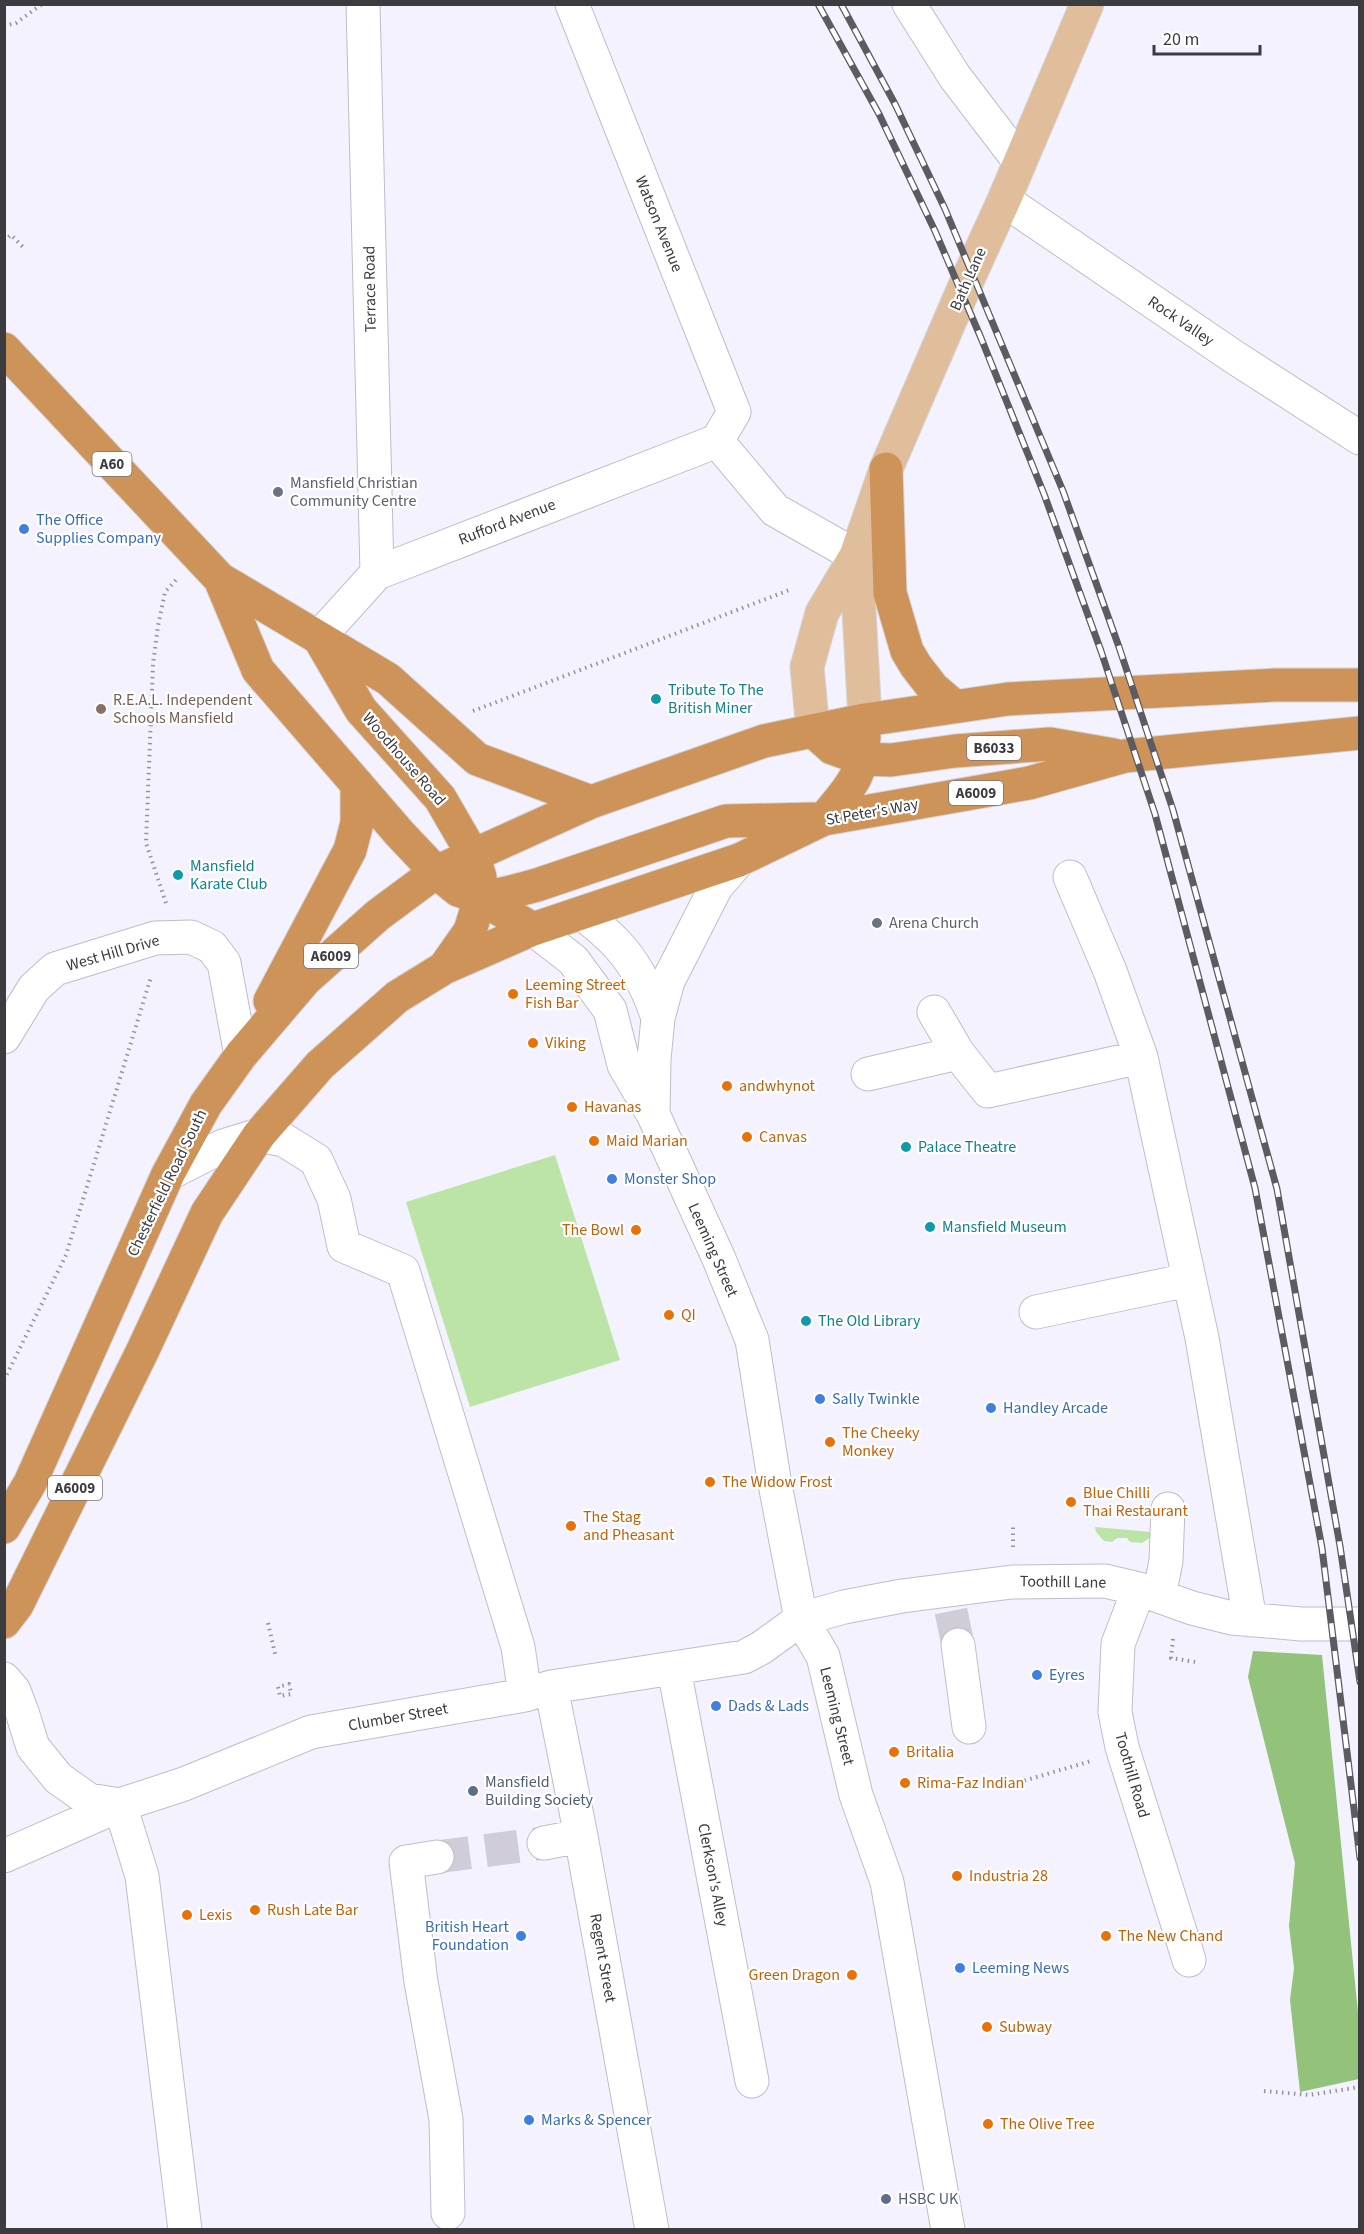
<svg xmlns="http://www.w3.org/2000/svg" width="1364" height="2234" font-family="'Source Sans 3',sans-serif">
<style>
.green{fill:#bbe4a6}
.forest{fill:#93c27a}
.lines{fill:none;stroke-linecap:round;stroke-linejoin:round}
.minor-tunnel{stroke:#d0cdd9;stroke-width:33;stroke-dasharray:33 16;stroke-linecap:butt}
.minor-casing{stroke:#bfbdc9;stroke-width:35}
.major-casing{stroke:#d4d4d5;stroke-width:35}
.highway-casing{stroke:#d4d4d5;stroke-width:35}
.path{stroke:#94929a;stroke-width:4;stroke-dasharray:1.5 4.5;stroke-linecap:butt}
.minor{stroke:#fff;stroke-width:33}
.major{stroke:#e1be9b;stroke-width:33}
.highway{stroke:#cd9359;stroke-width:33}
.rail-casing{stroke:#5d5b62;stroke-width:7}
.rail{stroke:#fff;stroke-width:4.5;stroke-dasharray:14;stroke-linecap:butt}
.worship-dot{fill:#6b7280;stroke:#fff;stroke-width:2}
.shop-dot{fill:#3f7fe0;stroke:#fff;stroke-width:2}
.culture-dot{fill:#0f9aa8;stroke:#fff;stroke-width:2}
.education-dot{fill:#8d6e63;stroke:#fff;stroke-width:2}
.food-dot{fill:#e8710a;stroke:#fff;stroke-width:2}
.service-dot{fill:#5c6f8a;stroke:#fff;stroke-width:2}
.labels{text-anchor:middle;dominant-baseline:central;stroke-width:4.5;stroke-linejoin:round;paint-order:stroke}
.shield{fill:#fff;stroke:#767679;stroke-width:1.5}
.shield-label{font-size:15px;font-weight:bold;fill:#3c3b40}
.street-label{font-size:16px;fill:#3c3b40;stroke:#fff}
.worship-label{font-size:16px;fill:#5b616d;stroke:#fff;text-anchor:start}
.shop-label{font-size:16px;fill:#366cbe;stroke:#fff;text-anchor:start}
.culture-label{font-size:16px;fill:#0d838f;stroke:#fff;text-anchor:start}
.education-label{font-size:16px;fill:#785e54;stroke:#fff;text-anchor:start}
.food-label{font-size:16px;fill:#c56008;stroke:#fff;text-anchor:start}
.service-label{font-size:16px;fill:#4e5e75;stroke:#fff;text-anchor:start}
</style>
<rect width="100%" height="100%" fill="#f5f2ff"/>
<path class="green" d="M 555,1155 L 620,1360 L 470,1407 L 406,1202 Z
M 1095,1527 L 1151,1532 L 1151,1537 L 1142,1543 L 1130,1542 L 1127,1538 L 1117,1538 L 1112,1542 L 1104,1541 L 1096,1532 Z"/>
<path class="forest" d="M 1253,1651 L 1322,1655 L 1359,2022 L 1359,2079 L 1300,2092 L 1290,2000 L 1294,1968 L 1289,1926 L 1295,1863 L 1248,1677 Z"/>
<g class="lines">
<path class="minor-tunnel" d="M 951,1611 L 958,1645
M 437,1857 L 544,1843"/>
<defs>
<path id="minor" d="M 363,4 L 377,573
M 572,4 L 734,412 L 717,441
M 909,4 L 955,77 L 1020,162
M 1004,200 L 1234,357 L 1360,438
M 717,441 L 775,510 L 856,556
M 319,637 L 377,573 L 717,441
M 1070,877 L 1110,971 L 1141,1057 L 1202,1338 L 1250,1620
M 582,913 C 593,922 604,931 614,941 C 635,962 649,991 658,1018
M 533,929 L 573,960 L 610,1010 L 624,1065 L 653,1114 L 719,1259 L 752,1340 L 774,1479 L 801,1619 L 823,1656 L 856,1795 L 887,1882 L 948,2230
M 934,1012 L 958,1053 L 988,1091 L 1141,1057
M 4,1037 L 34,988 L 55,969 L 155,938 L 191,937 L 212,947 L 224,963 L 241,1055
M 868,1074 L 958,1053
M 653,1114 L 654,1059 L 658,1018 L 668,981 L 716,887 L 739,860
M 168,1174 L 223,1146 L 259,1135 L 284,1140 L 316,1160 L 334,1199 L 344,1246 L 403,1271 L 518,1647 L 525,1695
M 1036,1312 L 1188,1280
M 1139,1589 L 1118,1644 L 1115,1712 L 1122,1747 L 1189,1960
M 1159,1596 L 1166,1561 L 1168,1509
M 958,1645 L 969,1727
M 674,1669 L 752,2081
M 4,1679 L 14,1691 L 22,1712 L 33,1747 L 58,1778 L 89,1800 L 120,1805 L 142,1876 L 185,2230
M 551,1687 L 581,1836 L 652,2230
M 544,1843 L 581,1836
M 4,1856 L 120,1805 L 184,1784 L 311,1732 L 525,1695 L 551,1687 L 744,1657 L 761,1648 L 801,1619 L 844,1607 L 902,1596 L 1012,1582 L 1105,1581 L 1139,1589 L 1192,1608 L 1232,1618 L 1301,1624 L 1360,1624
M 437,1857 L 406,1862 L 421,1982 L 446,2119 L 448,2213"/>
<path id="major" d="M 856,556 L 865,720
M 813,731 L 807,667 L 822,613 L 856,556 L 886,469 L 967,281 L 1004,200 L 1087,4"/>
<path id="highway" d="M 4,349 L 220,579 L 388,679 L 477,759 L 591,802
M 886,469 L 890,593 L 907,651 L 916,666 L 933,688 L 954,706
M 220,579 L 258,670 L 400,834 L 436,872 L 458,890 L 480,898 L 533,929
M 319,638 L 361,710 L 440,798 L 473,855 L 480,877 L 480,898 L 470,931 L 444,968
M 813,731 L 832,748 L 863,759 L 891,760 L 955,751 L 1050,744 L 1114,755
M 824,819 C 848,789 863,778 864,737
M 480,898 L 507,893 L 537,885 L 726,821 L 813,819
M 270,1001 L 350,850 L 357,823 L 357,784
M 4,1527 L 30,1483 L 168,1174 L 206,1104 L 241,1055 L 305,980 L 378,915 L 436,872 L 591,802 L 764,741 L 865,720 L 1008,699 L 1275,685 L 1360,685
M 4,1622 L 17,1605 L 142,1352 L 207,1213 L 259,1135 L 320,1065 L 397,997 L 444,968 L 533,929 L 739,860 L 824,819 L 1029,783 L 1125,756 L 1360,733"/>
</defs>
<use href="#minor" class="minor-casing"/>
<use href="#major" class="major-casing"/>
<use href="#highway" class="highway-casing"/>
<path class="path" d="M 4,26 L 16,23 L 42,4
M 4,241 L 11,235 L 25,249
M 473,711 L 792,589
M 166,903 L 146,843 L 153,664 L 158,626 L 165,592 L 176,580
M 4,1380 L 66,1255 L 151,977
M 1013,1547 L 1013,1527
M 268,1623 L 276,1658
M 1173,1639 L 1171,1658 L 1196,1662
M 278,1687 L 280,1696 L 291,1694 L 289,1684 L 278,1687 L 280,1696 L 291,1694 L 289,1684
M 1013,1784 L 1091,1761
M 1264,2091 L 1309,2095 L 1360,2087"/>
<use href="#minor" class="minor"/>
<use href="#major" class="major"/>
<use href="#highway" class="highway"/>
<defs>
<path id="rail" d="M 818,4 L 879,114 L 935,231 L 981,338 L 1044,494 L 1101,651 L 1155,814 L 1255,1188 L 1322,1548 L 1360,1858
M 841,4 L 895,104 L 945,209 L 1063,491 L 1119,647 L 1173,810 L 1277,1189 L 1340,1546 L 1360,1682"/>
</defs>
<use href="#rail" class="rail-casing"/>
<use href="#rail" class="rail"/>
</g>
<g class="worship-dot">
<circle cx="278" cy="492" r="6"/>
<circle cx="877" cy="923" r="6"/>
</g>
<g class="shop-dot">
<circle cx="24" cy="529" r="6"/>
<circle cx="612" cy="1179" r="6"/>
<circle cx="820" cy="1399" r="6"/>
<circle cx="991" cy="1408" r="6"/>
<circle cx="1037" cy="1675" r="6"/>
<circle cx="716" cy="1706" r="6"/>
<circle cx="521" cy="1936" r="6"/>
<circle cx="960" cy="1968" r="6"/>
<circle cx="529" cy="2120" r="6"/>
</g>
<g class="culture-dot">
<circle cx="656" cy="699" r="6"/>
<circle cx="178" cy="875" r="6"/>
<circle cx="906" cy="1147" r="6"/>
<circle cx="930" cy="1227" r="6"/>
<circle cx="806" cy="1321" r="6"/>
</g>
<circle class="education-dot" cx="101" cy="709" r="6"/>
<g class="food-dot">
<circle cx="513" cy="994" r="6"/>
<circle cx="533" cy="1043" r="6"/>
<circle cx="727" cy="1086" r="6"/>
<circle cx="572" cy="1107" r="6"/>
<circle cx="747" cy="1137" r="6"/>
<circle cx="594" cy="1141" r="6"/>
<circle cx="636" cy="1230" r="6"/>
<circle cx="669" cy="1315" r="6"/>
<circle cx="830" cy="1442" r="6"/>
<circle cx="710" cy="1482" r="6"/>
<circle cx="1071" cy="1502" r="6"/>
<circle cx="571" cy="1526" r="6"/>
<circle cx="894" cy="1752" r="6"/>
<circle cx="905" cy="1783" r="6"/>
<circle cx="957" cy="1876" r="6"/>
<circle cx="255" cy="1910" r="6"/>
<circle cx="187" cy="1915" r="6"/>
<circle cx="1106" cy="1936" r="6"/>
<circle cx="852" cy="1975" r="6"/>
<circle cx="987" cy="2027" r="6"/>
<circle cx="988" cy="2124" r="6"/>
</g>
<g class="service-dot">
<circle cx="473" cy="1791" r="6"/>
<circle cx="886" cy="2199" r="6"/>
</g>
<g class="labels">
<g class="shield">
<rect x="92.5" y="452" width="39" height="24" rx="4.5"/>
<rect x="967" y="736" width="54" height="24" rx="4.5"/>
<rect x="949" y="781" width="54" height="24" rx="4.5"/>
<rect x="304" y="944" width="54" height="24" rx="4.5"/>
<rect x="48" y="1476" width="54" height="24" rx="4.5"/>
</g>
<g class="shield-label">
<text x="112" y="464">A60</text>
<text x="994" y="748">B6033</text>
<text x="976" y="793">A6009</text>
<text x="331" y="956">A6009</text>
<text x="75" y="1488">A6009</text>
</g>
<g class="street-label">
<text transform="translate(659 224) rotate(68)">Watson Avenue</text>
<text transform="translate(968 279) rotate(-66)">Bath Lane</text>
<text transform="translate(370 289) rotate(-91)">Terrace Road</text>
<text transform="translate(1181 321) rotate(34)">Rock Valley</text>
<text transform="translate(507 522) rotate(-21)">Rufford Avenue</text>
<text transform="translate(404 759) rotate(49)">Woodhouse Road</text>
<text transform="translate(872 812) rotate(-10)">St Peter's Way</text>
<text transform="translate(113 953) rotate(-16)">West Hill Drive</text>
<text transform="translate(167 1183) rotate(-64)">Chesterfield Road South</text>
<text transform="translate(713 1250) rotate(66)">Leeming Street</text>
<text transform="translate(1063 1582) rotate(1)">Toothill Lane</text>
<text transform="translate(837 1716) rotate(76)">Leeming Street</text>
<text transform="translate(398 1717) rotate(-10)">Clumber Street</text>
<text transform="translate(1132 1775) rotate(74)">Toothill Road</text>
<text transform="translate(713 1875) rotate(79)">Clerkson's Alley</text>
<text transform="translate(603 1958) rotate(80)">Regent Street</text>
</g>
<g class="worship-label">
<text x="290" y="483">Mansfield Christian<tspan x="290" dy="18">Community Centre</tspan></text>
<text x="889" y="923">Arena Church</text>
</g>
<g class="shop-label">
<text x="36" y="520">The Office<tspan x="36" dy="18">Supplies Company</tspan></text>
<text x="624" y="1179">Monster Shop</text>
<text x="832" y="1399">Sally Twinkle</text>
<text x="1003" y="1408">Handley Arcade</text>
<text x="1049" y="1675">Eyres</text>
<text x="728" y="1706">Dads &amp; Lads</text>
<text x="509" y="1927" text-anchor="end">British Heart<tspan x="509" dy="18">Foundation</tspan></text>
<text x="972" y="1968">Leeming News</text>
<text x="541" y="2120">Marks &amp; Spencer</text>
</g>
<g class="culture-label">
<text x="668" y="690">Tribute To The<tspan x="668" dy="18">British Miner</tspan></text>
<text x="190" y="866">Mansfield<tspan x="190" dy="18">Karate Club</tspan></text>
<text x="918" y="1147">Palace Theatre</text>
<text x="942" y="1227">Mansfield Museum</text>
<text x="818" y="1321">The Old Library</text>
</g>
<g class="education-label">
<text x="113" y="700">R.E.A.L. Independent<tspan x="113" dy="18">Schools Mansfield</tspan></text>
</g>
<g class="food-label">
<text x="525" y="985">Leeming Street<tspan x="525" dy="18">Fish Bar</tspan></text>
<text x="545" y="1043">Viking</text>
<text x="739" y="1086">andwhynot</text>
<text x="584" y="1107">Havanas</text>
<text x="759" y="1137">Canvas</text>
<text x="606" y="1141">Maid Marian</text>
<text x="624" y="1230" text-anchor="end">The Bowl</text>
<text x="681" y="1315">QI</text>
<text x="842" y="1433">The Cheeky<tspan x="842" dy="18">Monkey</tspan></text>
<text x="722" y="1482">The Widow Frost</text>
<text x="1083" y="1493">Blue Chilli<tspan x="1083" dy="18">Thai Restaurant</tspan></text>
<text x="583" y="1517">The Stag<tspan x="583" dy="18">and Pheasant</tspan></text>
<text x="906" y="1752">Britalia</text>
<text x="917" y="1783">Rima-Faz Indian</text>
<text x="969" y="1876">Industria 28</text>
<text x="267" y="1910">Rush Late Bar</text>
<text x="199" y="1915">Lexis</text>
<text x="1118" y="1936">The New Chand</text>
<text x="840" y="1975" text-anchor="end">Green Dragon</text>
<text x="999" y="2027">Subway</text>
<text x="1000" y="2124">The Olive Tree</text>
</g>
<g class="service-label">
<text x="485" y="1782">Mansfield<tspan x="485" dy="18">Building Society</tspan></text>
<text x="898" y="2199">HSBC UK</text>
</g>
</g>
<rect width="1364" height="2234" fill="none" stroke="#3c3b40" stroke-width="12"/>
<path d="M1154 45v9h106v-9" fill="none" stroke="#3c3b40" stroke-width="3"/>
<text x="1163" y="45" font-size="18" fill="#3c3b40" stroke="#ffffff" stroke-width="4.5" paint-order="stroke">20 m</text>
</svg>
